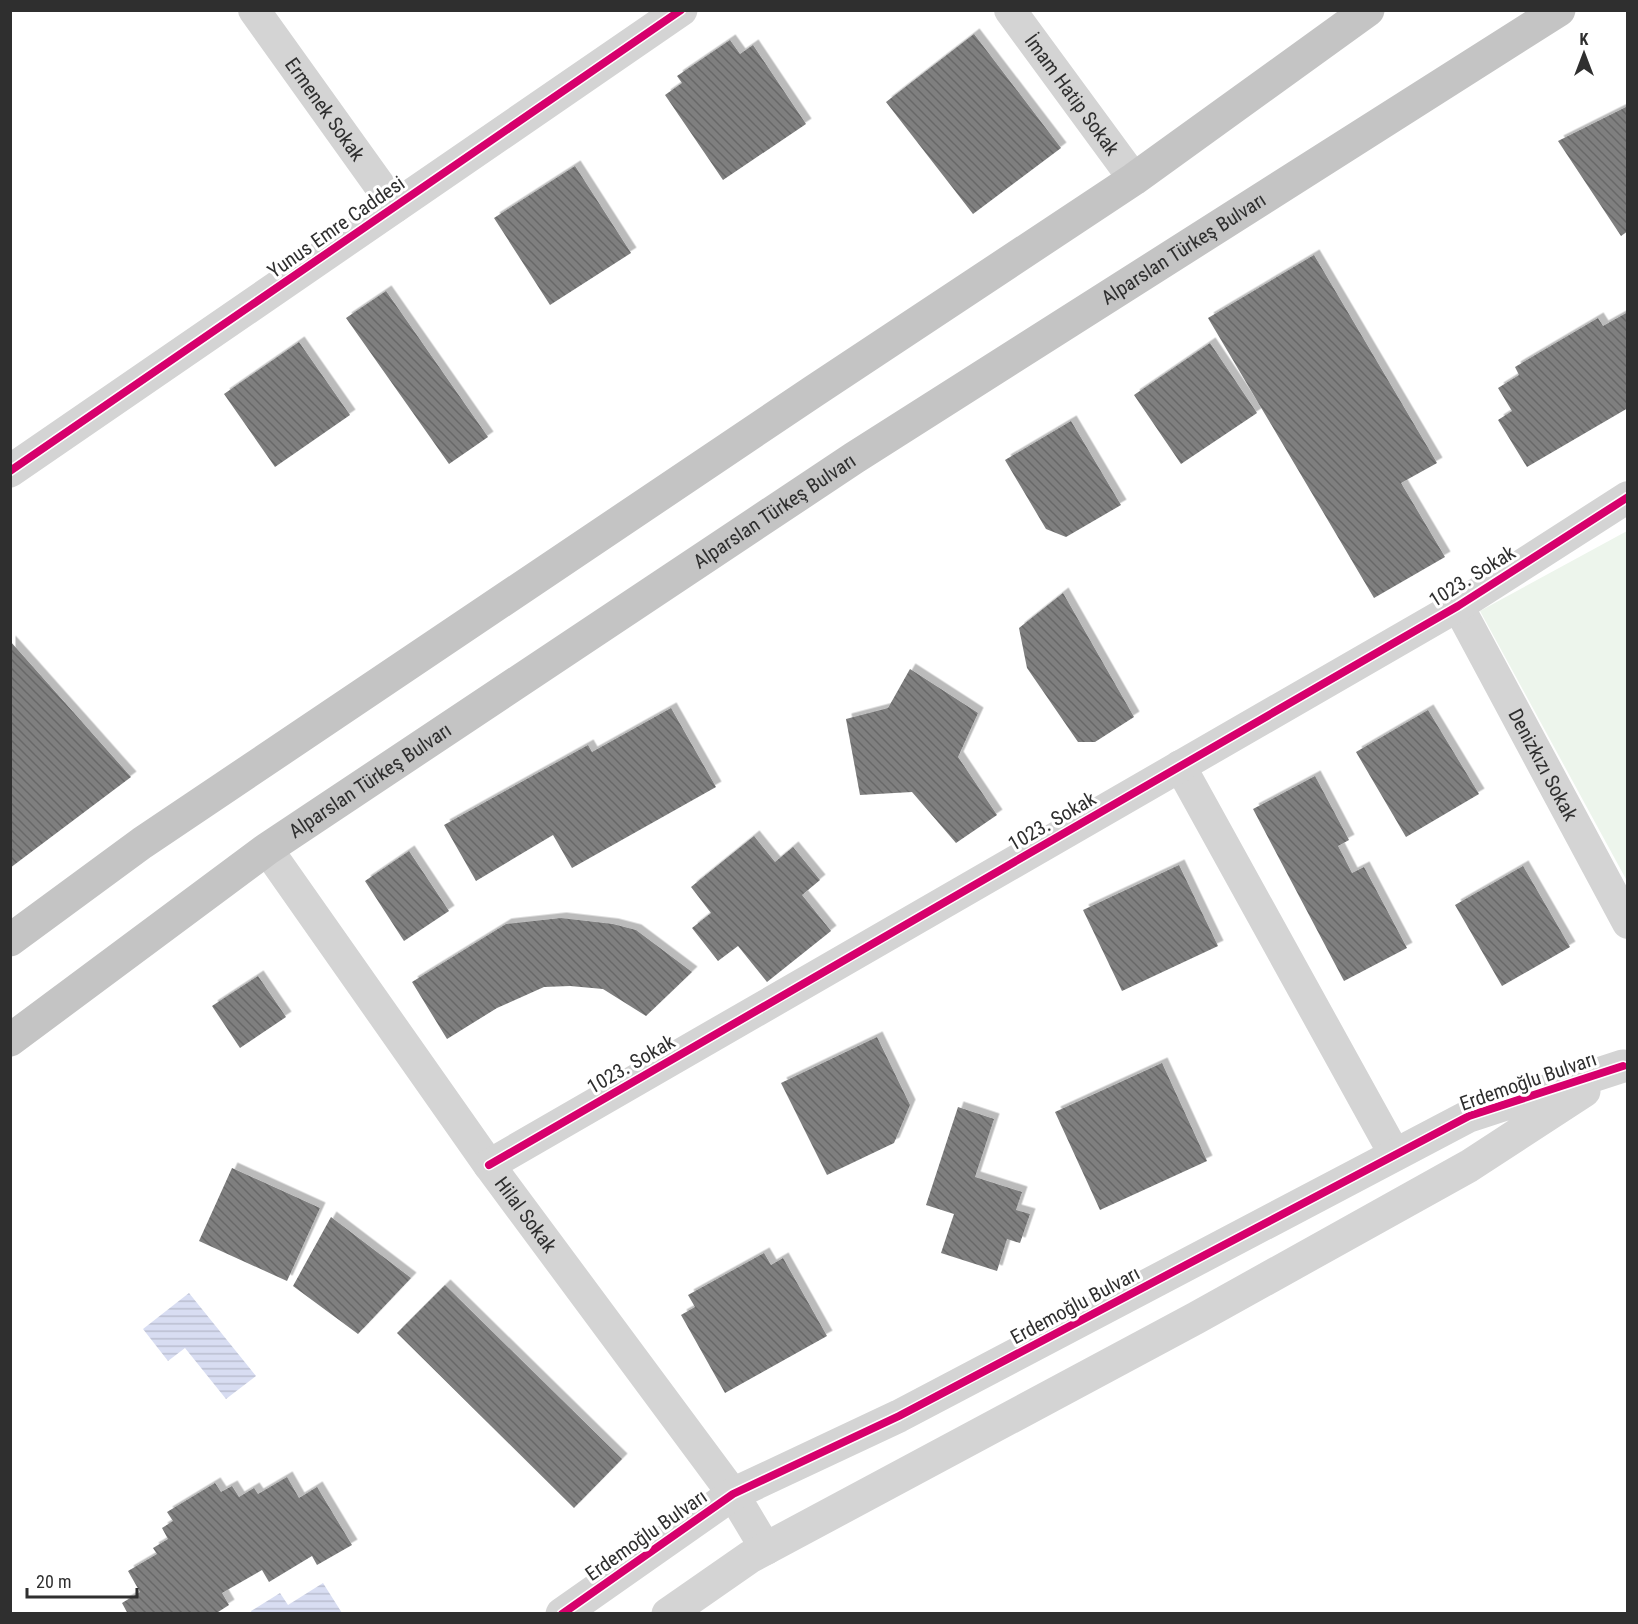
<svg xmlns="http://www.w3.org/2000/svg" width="1638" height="1624" font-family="'Roboto Condensed',sans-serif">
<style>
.pitch{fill:#edf5ec}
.water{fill:url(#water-rules)}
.building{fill:url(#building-back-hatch);filter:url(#shadow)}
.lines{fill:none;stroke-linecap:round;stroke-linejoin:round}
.minor{stroke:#d4d4d4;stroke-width:32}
.tertiary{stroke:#d4d4d4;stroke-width:33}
.trunk{stroke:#c4c4c4;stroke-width:33}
.cycleway-casing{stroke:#fff;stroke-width:11}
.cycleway{stroke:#d6006c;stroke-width:8}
.labels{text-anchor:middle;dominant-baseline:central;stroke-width:6;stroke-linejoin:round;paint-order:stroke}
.street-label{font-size:20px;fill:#2f2f2f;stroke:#fff}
</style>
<defs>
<pattern id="water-rules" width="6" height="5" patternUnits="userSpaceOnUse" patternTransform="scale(1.5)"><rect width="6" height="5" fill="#d8ddf2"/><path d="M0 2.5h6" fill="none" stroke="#babed0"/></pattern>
<pattern id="building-back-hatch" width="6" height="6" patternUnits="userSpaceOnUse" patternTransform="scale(1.5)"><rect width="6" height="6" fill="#7f7f7f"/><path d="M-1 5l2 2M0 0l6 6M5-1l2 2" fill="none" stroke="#686868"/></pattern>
<filter id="shadow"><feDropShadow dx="5.5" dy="-5.5" stdDeviation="0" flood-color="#0004"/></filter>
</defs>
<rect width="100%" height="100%" fill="#fff"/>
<path class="pitch" d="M 1627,531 L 1627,881 L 1480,611 Z"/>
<path class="water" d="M 189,1293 L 256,1376 L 226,1399 L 185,1348 L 168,1361 L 143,1329 Z
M 323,1583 L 342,1613 L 252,1614 L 251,1611 L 280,1593 L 288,1605 Z"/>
<path class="building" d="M 974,34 L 1061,148 L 973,214 L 886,102 Z
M 730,40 L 740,54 L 753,45 L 806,124 L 723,180 L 665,95 L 682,83 L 677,76 Z
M 1628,106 L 1628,231 L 1621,236 L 1558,141 Z
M 575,166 L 631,253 L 550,305 L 494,218 Z
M 1314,255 L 1437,463 L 1401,483 L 1445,557 L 1374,598 L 1208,318 Z
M 386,291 L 488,437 L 449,464 L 346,318 Z
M 1628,312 L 1628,408 L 1527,467 L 1498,420 L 1512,411 L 1498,388 L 1519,375 L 1515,367 L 1598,318 L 1603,326 Z
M 299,342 L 350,415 L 275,467 L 224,394 Z
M 1210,343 L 1257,413 L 1181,464 L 1134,395 Z
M 1071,421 L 1121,505 L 1066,537 L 1046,529 L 1005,460 Z
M 1063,593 L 1134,717 L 1095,742 L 1078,742 L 1027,668 L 1019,628 Z
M 10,641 L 131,777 L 10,868 Z
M 910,669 L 978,713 L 958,757 L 997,815 L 956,843 L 912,792 L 860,795 L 846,719 L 888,708 Z
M 671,708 L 716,787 L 572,868 L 553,835 L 476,881 L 444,825 L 588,745 L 592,752 Z
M 1428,710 L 1479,794 L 1406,837 L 1356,752 Z
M 1315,776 L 1349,840 L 1338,846 L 1352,873 L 1364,867 L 1407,948 L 1344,981 L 1253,809 Z
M 754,836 L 775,862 L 793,847 L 820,880 L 802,895 L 831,931 L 767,982 L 738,946 L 718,961 L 692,928 L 711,913 L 691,887 Z
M 409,851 L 449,911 L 404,941 L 365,881 Z
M 1179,865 L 1218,946 L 1122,991 L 1083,910 Z
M 1523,866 L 1570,947 L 1502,986 L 1455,905 Z
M 561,918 L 613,924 L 636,930 L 692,972 L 646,1016 L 603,989 L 570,986 L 544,987 L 497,1008 L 447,1039 L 412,982 L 506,924 Z
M 258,976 L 286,1017 L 240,1048 L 212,1006 Z
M 877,1037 L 910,1105 L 894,1143 L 827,1175 L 781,1083 Z
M 1162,1063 L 1207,1161 L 1100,1210 L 1055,1112 Z
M 958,1107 L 994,1119 L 975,1177 L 1022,1192 L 1016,1210 L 1030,1214 L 1020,1243 L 1007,1239 L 997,1271 L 941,1253 L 954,1214 L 926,1205 Z
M 232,1168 L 320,1208 L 287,1281 L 199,1241 Z
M 331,1217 L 411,1278 L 358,1334 L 293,1286 Z
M 764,1253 L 771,1265 L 783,1258 L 827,1336 L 725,1393 L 681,1315 L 695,1307 L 688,1295 Z
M 445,1285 L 622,1459 L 574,1508 L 397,1333 Z
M 287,1477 L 299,1498 L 317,1487 L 352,1545 L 317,1565 L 312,1556 L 269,1582 L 262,1570 L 222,1593 L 229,1605 L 215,1614 L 128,1614 L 122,1603 L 140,1592 L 128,1571 L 157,1554 L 153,1548 L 168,1539 L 162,1528 L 173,1521 L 167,1512 L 215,1483 L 221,1492 L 232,1486 L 239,1497 L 254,1488 L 258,1494 Z"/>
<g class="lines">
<g class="minor">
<path id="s1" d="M 254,10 L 395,207"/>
<path id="s2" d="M 1010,10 L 1134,179"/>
<path id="s3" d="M 1458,606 L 1628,923"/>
<path d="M 1180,766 L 1395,1155"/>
<path id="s4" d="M 267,849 L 489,1165 L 733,1494 L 766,1549"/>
<path d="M 489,1165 L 1458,606 L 1628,497"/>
</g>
<path class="tertiary" d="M 10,471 L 681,10
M 562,1614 L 733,1494 L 899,1416 L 1469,1116 L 1623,1066
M 668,1614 L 750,1557 L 1196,1318 L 1469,1166 L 1584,1091"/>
<g class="trunk">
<path d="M 10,940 L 142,843 L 814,391 L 1134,179 L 1368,10"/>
<path id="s5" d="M 10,1040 L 267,849 L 854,458 L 1559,10"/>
</g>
<defs>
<path id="cycleway" d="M 10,471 L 681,10
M 489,1165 L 1458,606 L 1628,497
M 562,1614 L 733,1494 L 899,1416 L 1469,1116 L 1623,1066"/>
</defs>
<use href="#cycleway" class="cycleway-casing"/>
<use href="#cycleway" class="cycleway"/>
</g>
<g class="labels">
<g class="street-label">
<text stroke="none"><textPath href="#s2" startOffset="105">İmam Hatip Sokak</textPath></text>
<text stroke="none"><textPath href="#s1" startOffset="122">Ermenek Sokak</textPath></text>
<text transform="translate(336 227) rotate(-35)">Yunus Emre Caddesi</text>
<text stroke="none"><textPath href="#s5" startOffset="1416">Alparslan Türkeş Bulvarı</textPath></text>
<text stroke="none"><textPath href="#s5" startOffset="930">Alparslan Türkeş Bulvarı</textPath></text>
<text transform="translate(1472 576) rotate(-32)">1023. Sokak</text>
<text stroke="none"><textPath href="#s3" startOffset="180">Denizkızı Sokak</textPath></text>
<text stroke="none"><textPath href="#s5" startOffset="444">Alparslan Türkeş Bulvarı</textPath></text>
<text transform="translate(1052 821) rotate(-30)">1023. Sokak</text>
<text transform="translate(631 1064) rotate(-30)">1023. Sokak</text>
<text transform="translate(1528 1081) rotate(-19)">Erdemoğlu Bulvarı</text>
<text stroke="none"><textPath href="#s4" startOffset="448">Hilal Sokak</textPath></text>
<text transform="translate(1075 1305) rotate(-28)">Erdemoğlu Bulvarı</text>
<text transform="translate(646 1535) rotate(-35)">Erdemoğlu Bulvarı</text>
</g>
</g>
<rect width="1638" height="1624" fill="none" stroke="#2f2f2f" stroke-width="24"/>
<g transform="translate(1584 54)" stroke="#ffffff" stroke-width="4.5" paint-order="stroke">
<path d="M0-4.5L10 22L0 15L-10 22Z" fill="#2f2f2f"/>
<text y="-9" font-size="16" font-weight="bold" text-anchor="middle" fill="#2f2f2f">K</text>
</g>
<path d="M27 1588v9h110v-9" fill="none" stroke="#2f2f2f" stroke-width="3"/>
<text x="36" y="1588" font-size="18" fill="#2f2f2f" stroke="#ffffff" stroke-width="4.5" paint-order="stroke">20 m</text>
</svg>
